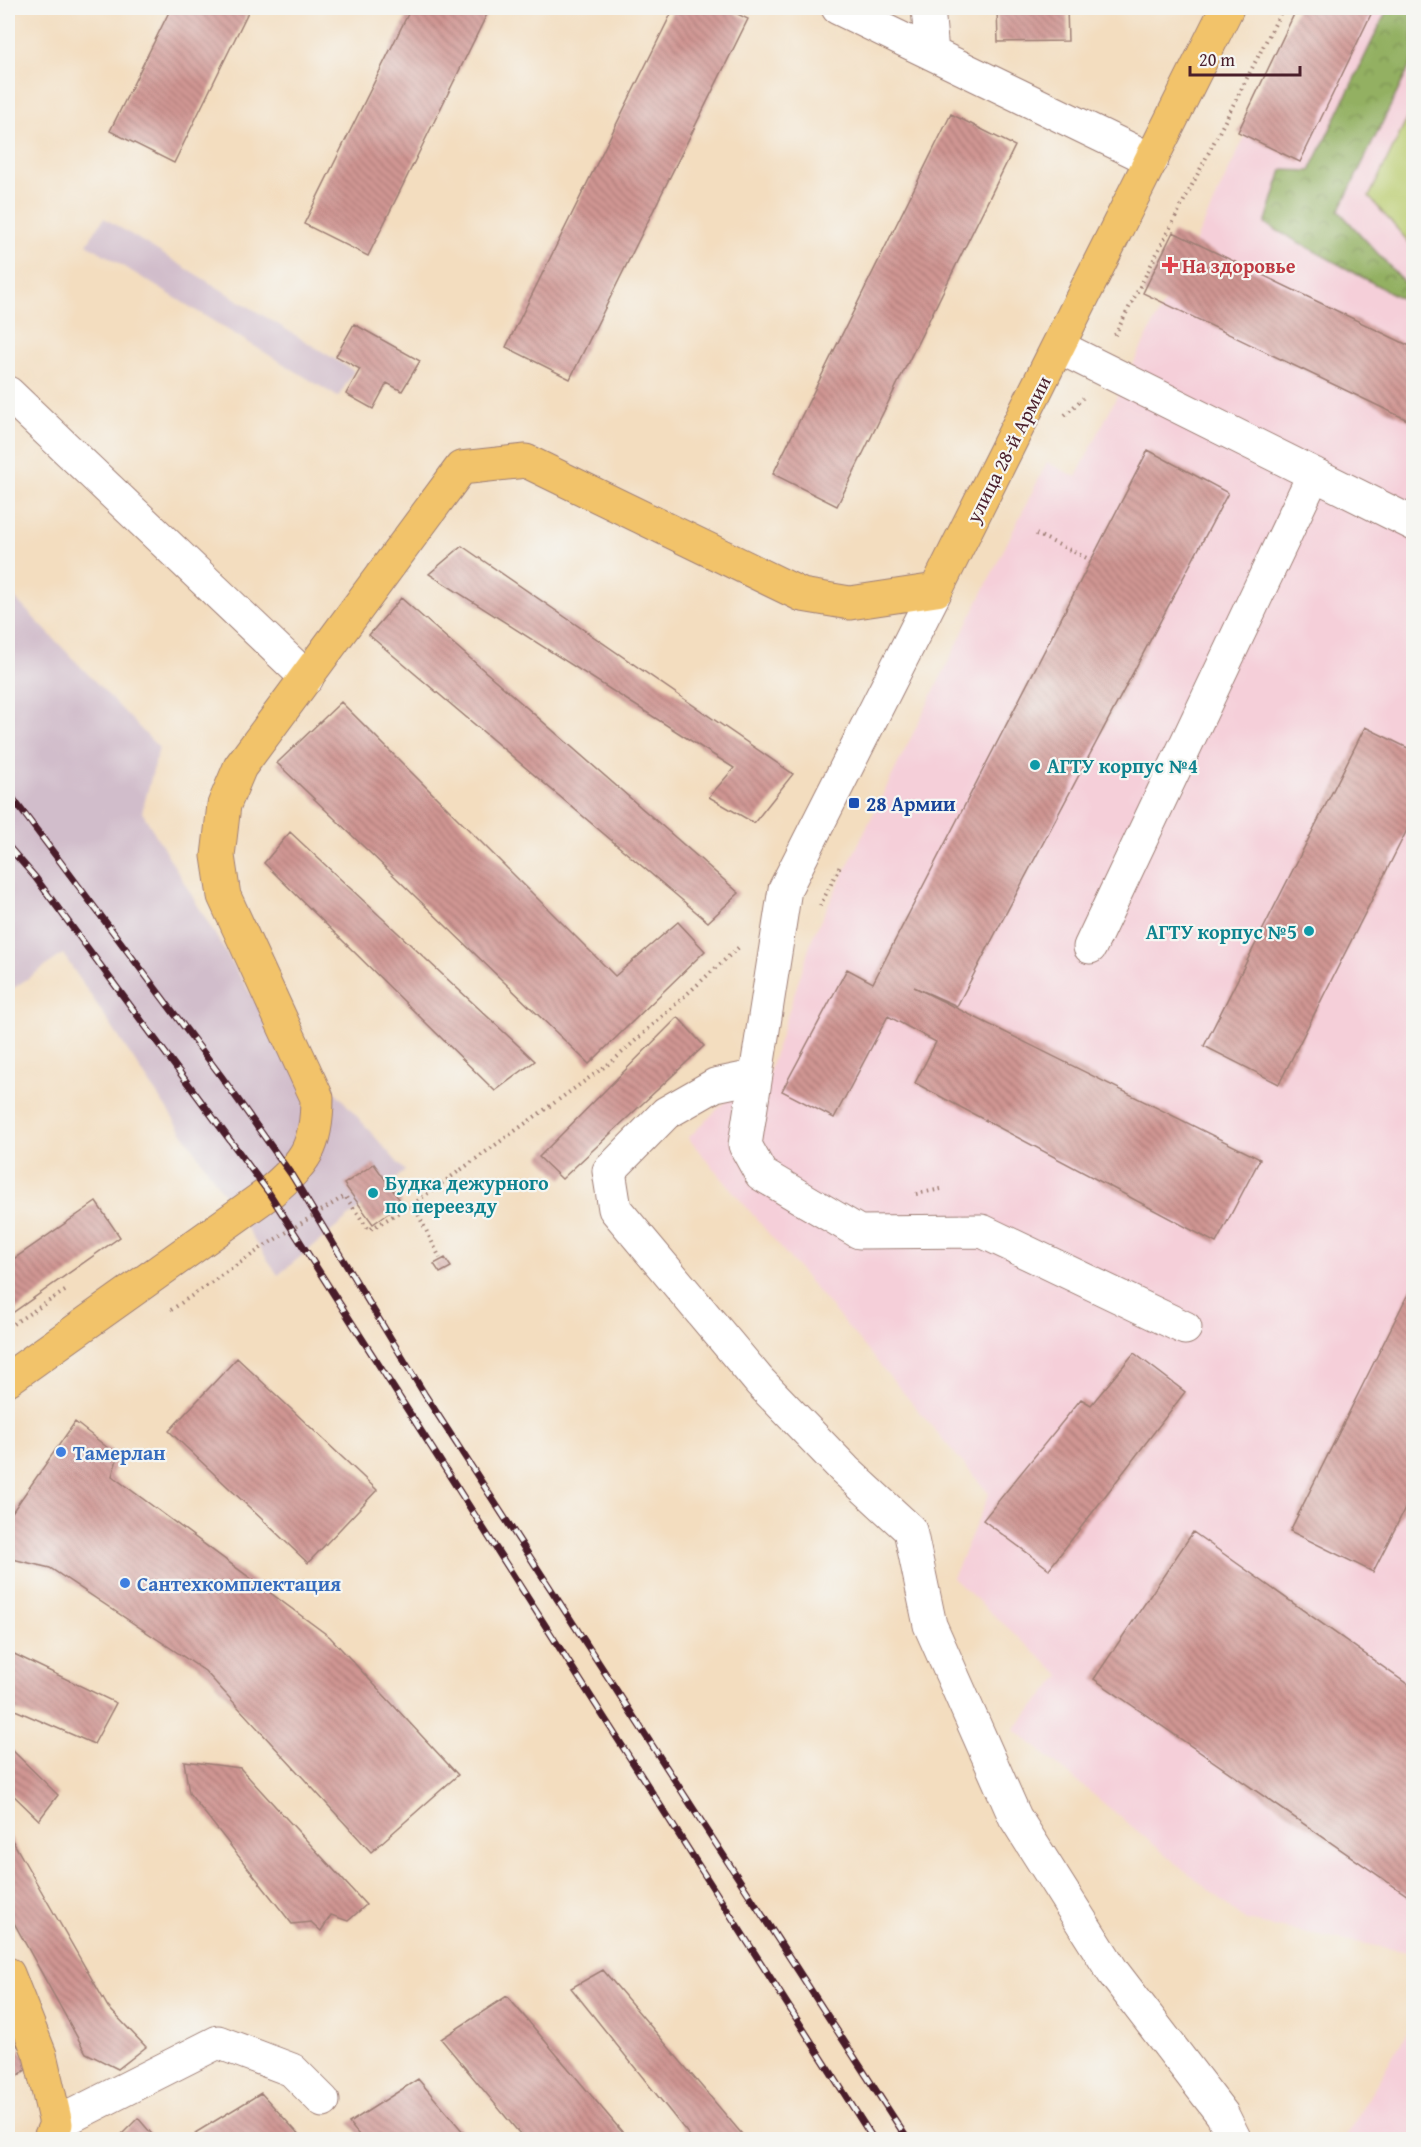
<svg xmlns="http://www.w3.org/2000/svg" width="1421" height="2147" font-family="'Gentium Book Plus',serif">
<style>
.built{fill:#f5cfd9}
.industrial{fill:#d1bdcb}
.green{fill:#bacc6f;stroke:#82764d;stroke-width:1.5}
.forest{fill:url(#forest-crowns);stroke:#6e6846;stroke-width:1.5}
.building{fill:url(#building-back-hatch)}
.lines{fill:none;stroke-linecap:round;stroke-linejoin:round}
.minor-casing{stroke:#9e7e75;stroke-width:35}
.major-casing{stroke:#9e7e75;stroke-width:35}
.path{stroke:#9e7e75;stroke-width:4;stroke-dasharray:1.5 4.5;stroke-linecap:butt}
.minor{stroke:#fff;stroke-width:33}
.major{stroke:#f2c36a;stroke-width:33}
.rail-casing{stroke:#4a1f2b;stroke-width:7}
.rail{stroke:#f6f6f2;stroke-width:4.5;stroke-dasharray:14;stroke-linecap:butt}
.health-dot{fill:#e0444e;stroke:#f6f6f2;stroke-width:2}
.culture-dot{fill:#0f9aa8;stroke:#f6f6f2;stroke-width:2}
.transit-dot{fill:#1a4fb4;stroke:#f6f6f2;stroke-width:2}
.shop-dot{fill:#3f7fe0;stroke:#f6f6f2;stroke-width:2}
.labels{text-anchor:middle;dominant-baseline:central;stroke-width:4.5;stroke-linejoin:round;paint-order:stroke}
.health-label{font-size:20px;font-weight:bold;fill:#be3a42;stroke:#f6f6f2;text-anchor:start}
.street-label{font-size:20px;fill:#4a1f2b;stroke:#f6f6f2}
.culture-label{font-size:20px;font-weight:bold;fill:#0d838f;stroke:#f6f6f2;text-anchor:start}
.transit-label{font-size:20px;font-weight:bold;fill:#164399;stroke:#f6f6f2;text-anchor:start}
.shop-label{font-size:20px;font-weight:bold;fill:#366cbe;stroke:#f6f6f2;text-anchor:start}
</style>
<defs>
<pattern id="forest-crowns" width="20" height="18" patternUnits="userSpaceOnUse" patternTransform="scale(1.5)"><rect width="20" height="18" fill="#93b062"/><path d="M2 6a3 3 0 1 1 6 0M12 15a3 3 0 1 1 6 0" fill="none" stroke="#7a8f51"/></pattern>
<pattern id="building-back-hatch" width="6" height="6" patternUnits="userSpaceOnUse" patternTransform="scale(1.5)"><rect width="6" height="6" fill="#d09693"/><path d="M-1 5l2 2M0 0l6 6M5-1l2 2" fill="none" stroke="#ab7a78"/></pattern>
</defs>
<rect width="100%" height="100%" fill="#f6f6f2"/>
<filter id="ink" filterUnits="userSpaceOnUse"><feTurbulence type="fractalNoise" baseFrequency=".0167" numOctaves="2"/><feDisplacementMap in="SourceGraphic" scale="12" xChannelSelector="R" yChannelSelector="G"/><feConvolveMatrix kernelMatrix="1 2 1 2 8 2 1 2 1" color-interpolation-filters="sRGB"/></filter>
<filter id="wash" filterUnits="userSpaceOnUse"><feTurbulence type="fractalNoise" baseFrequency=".008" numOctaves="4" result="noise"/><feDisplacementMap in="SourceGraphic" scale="24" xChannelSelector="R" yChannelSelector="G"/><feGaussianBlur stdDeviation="1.35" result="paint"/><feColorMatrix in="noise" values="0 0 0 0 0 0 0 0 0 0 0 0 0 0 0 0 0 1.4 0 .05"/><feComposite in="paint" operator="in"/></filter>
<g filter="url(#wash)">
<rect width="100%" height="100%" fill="#f3ddbf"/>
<path class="built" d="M 1297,8 L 1413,8 L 1413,1953 L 1246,1921 L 1014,1729 L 1061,1676 L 953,1578 L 989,1494 L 688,1138 L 734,1093 L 760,1100 L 813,936 L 1047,462 L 1076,477 L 1164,303 L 1143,293 L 1173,232 L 1195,242 L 1245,136 L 1238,132 Z
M 1413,2022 L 1413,2139 L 1344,2139 Z"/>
<path class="industrial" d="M 104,218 L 354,371 L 338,397 L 87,244 Z
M 8,591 L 159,748 L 142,812 L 253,998 L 405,1171 L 278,1275 L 63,954 L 8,992 Z"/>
<path class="green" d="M 1413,107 L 1414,247 L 1413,247 L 1369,197 Z"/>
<path class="forest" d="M 1388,8 L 1413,8 L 1413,60 L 1339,211 L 1413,292 L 1413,305 L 1265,224 L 1282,170 L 1310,171 Z"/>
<g id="blocks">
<path class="building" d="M 171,8 L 250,8 L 174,163 L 110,131 Z
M 411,8 L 490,8 L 368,256 L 304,224 Z
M 674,8 L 725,8 L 748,19 L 570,379 L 506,347 Z
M 997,8 L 1067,8 L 1068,41 L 998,42 Z
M 1297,8 L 1374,8 L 1300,162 L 1238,132 Z
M 951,114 L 1015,146 L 837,506 L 773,474 Z
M 1173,232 L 1414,348 L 1414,423 L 1143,293 Z
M 354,324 L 420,361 L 402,391 L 387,383 L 373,409 L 346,394 L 360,369 L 336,356 Z
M 1148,450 L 1228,493 L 957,1006 L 914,987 L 1260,1159 L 1216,1243 L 915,1083 L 936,1042 L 888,1016 L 834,1118 L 782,1091 L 847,969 L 873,983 Z
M 462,546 L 793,774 L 754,823 L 709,797 L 734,768 L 429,574 Z
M 401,598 L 739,893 L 708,922 L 369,635 Z
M 341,702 L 615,976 L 678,922 L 705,951 L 589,1064 L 277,763 Z
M 1365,727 L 1414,751 L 1414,816 L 1279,1084 L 1204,1046 Z
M 290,832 L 535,1061 L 495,1091 L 264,863 Z
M 678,1017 L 704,1046 L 562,1179 L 539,1157 Z
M 374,1164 L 402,1203 L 373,1224 L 344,1184 Z
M 96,1202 L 120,1237 L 8,1316 L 8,1263 Z
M 445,1258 L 451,1267 L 440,1273 L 434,1264 Z
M 1414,1282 L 1414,1491 L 1373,1572 L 1290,1531 Z
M 1134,1353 L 1185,1392 L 1049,1569 L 983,1520 L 1081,1399 L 1091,1405 Z
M 237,1358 L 377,1490 L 308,1563 L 169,1431 Z
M 75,1422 L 118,1456 L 112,1476 L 330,1637 L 458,1775 L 371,1852 L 205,1671 L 50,1568 L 8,1558 L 8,1518 Z
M 1193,1532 L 1414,1689 L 1414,1900 L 1094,1679 Z
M 8,1651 L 116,1703 L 94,1744 L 8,1707 Z
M 8,1746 L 58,1795 L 39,1820 L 8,1790 Z
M 184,1761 L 240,1768 L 366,1905 L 348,1921 L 331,1915 L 321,1931 L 311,1922 L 292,1924 L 189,1793 Z
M 8,1833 L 108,2007 L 146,2047 L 118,2069 L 86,2053 L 8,1912 Z
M 603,1970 L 747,2140 L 693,2140 L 571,1988 Z
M 507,1996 L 629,2140 L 525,2140 L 441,2039 Z
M 8,2033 L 32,2065 L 8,2083 Z
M 418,2079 L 470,2140 L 363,2140 L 349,2123 Z
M 261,2093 L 304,2140 L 201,2140 L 195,2133 Z
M 138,2118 L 157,2140 L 116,2140 Z"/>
</g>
</g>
<g filter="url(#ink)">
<use href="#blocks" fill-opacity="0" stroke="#9e7e75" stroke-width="1.5"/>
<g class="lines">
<defs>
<path id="minor" d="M 838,8 L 1152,160
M 928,8 L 932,53
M 1059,347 L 1414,524
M 8,393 L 307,678
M 936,590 L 785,889 L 745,1145 L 761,1174 L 859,1232 L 982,1231 L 1185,1328
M 1090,947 L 1314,474
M 754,1077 L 715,1085 L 666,1113 L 609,1171 L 615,1209 L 760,1382 L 845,1470 L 910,1530 L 930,1625 L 1015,1817 L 1113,1972 L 1222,2114 L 1235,2140
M 56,2124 L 218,2042 L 292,2070 L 323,2101"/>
<path id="major" d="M 8,1379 L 269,1193 C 306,1162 317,1146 317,1098 L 224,896 L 218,856 L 224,805 L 240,767 L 461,468 L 526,461 L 802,595 L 850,603 L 936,590 L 1227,8
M 8,1974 L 40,2055 L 56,2124 L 49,2140"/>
</defs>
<use href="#minor" class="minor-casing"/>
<use href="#major" class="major-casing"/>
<path class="path" d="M 1115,335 L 1283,8
M 1065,415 L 1083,398
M 1036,534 L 1091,560
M 820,906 L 841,864
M 916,1194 L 941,1189
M 413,1204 L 440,1258
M 171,1310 L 266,1245 L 345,1196 L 369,1230 L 413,1204 L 614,1060 L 740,946
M 8,1327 L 68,1289"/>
<use href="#minor" class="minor"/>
<use href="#major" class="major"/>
<defs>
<path id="rail" d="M 8,792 L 221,1076 L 291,1174 L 425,1395 L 908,2140
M 8,846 L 35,877 L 269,1193 L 874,2140"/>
</defs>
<use href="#rail" class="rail-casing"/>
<use href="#rail" class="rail"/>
</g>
</g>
<path class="health-dot" d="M1167 256h6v6h6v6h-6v6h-6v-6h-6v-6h6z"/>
<g class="culture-dot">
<circle cx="1035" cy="765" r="6"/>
<circle cx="1309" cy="931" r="6"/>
<circle cx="373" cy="1193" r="6"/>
</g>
<rect class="transit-dot" x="848" y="797" width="12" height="12" rx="3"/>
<g class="shop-dot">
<circle cx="61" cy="1452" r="6"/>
<circle cx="125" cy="1583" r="6"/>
</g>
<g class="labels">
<g class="health-label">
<text x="1182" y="265">На здоровье</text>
</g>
<g class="street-label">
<text transform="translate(1008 449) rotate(-63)">улица 28-й Армии</text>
</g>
<g class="culture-label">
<text x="1047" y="765">АГТУ корпус №4</text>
<text x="1297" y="931" text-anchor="end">АГТУ корпус №5</text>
<text x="385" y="1182">Будка дежурного<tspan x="385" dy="23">по переезду</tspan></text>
</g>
<g class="transit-label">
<text x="866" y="803">28 Армии</text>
</g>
<g class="shop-label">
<text x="73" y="1452">Тамерлан</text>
<text x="137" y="1583">Сантехкомплектация</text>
</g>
</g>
<rect width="1421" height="2147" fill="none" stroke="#f6f6f2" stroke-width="30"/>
<path d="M1190 66v9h110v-9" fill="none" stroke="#4a1f2b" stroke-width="3"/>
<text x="1199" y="66" font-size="18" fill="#4a1f2b" stroke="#f6f6f2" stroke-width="4.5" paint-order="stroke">20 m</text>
</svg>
